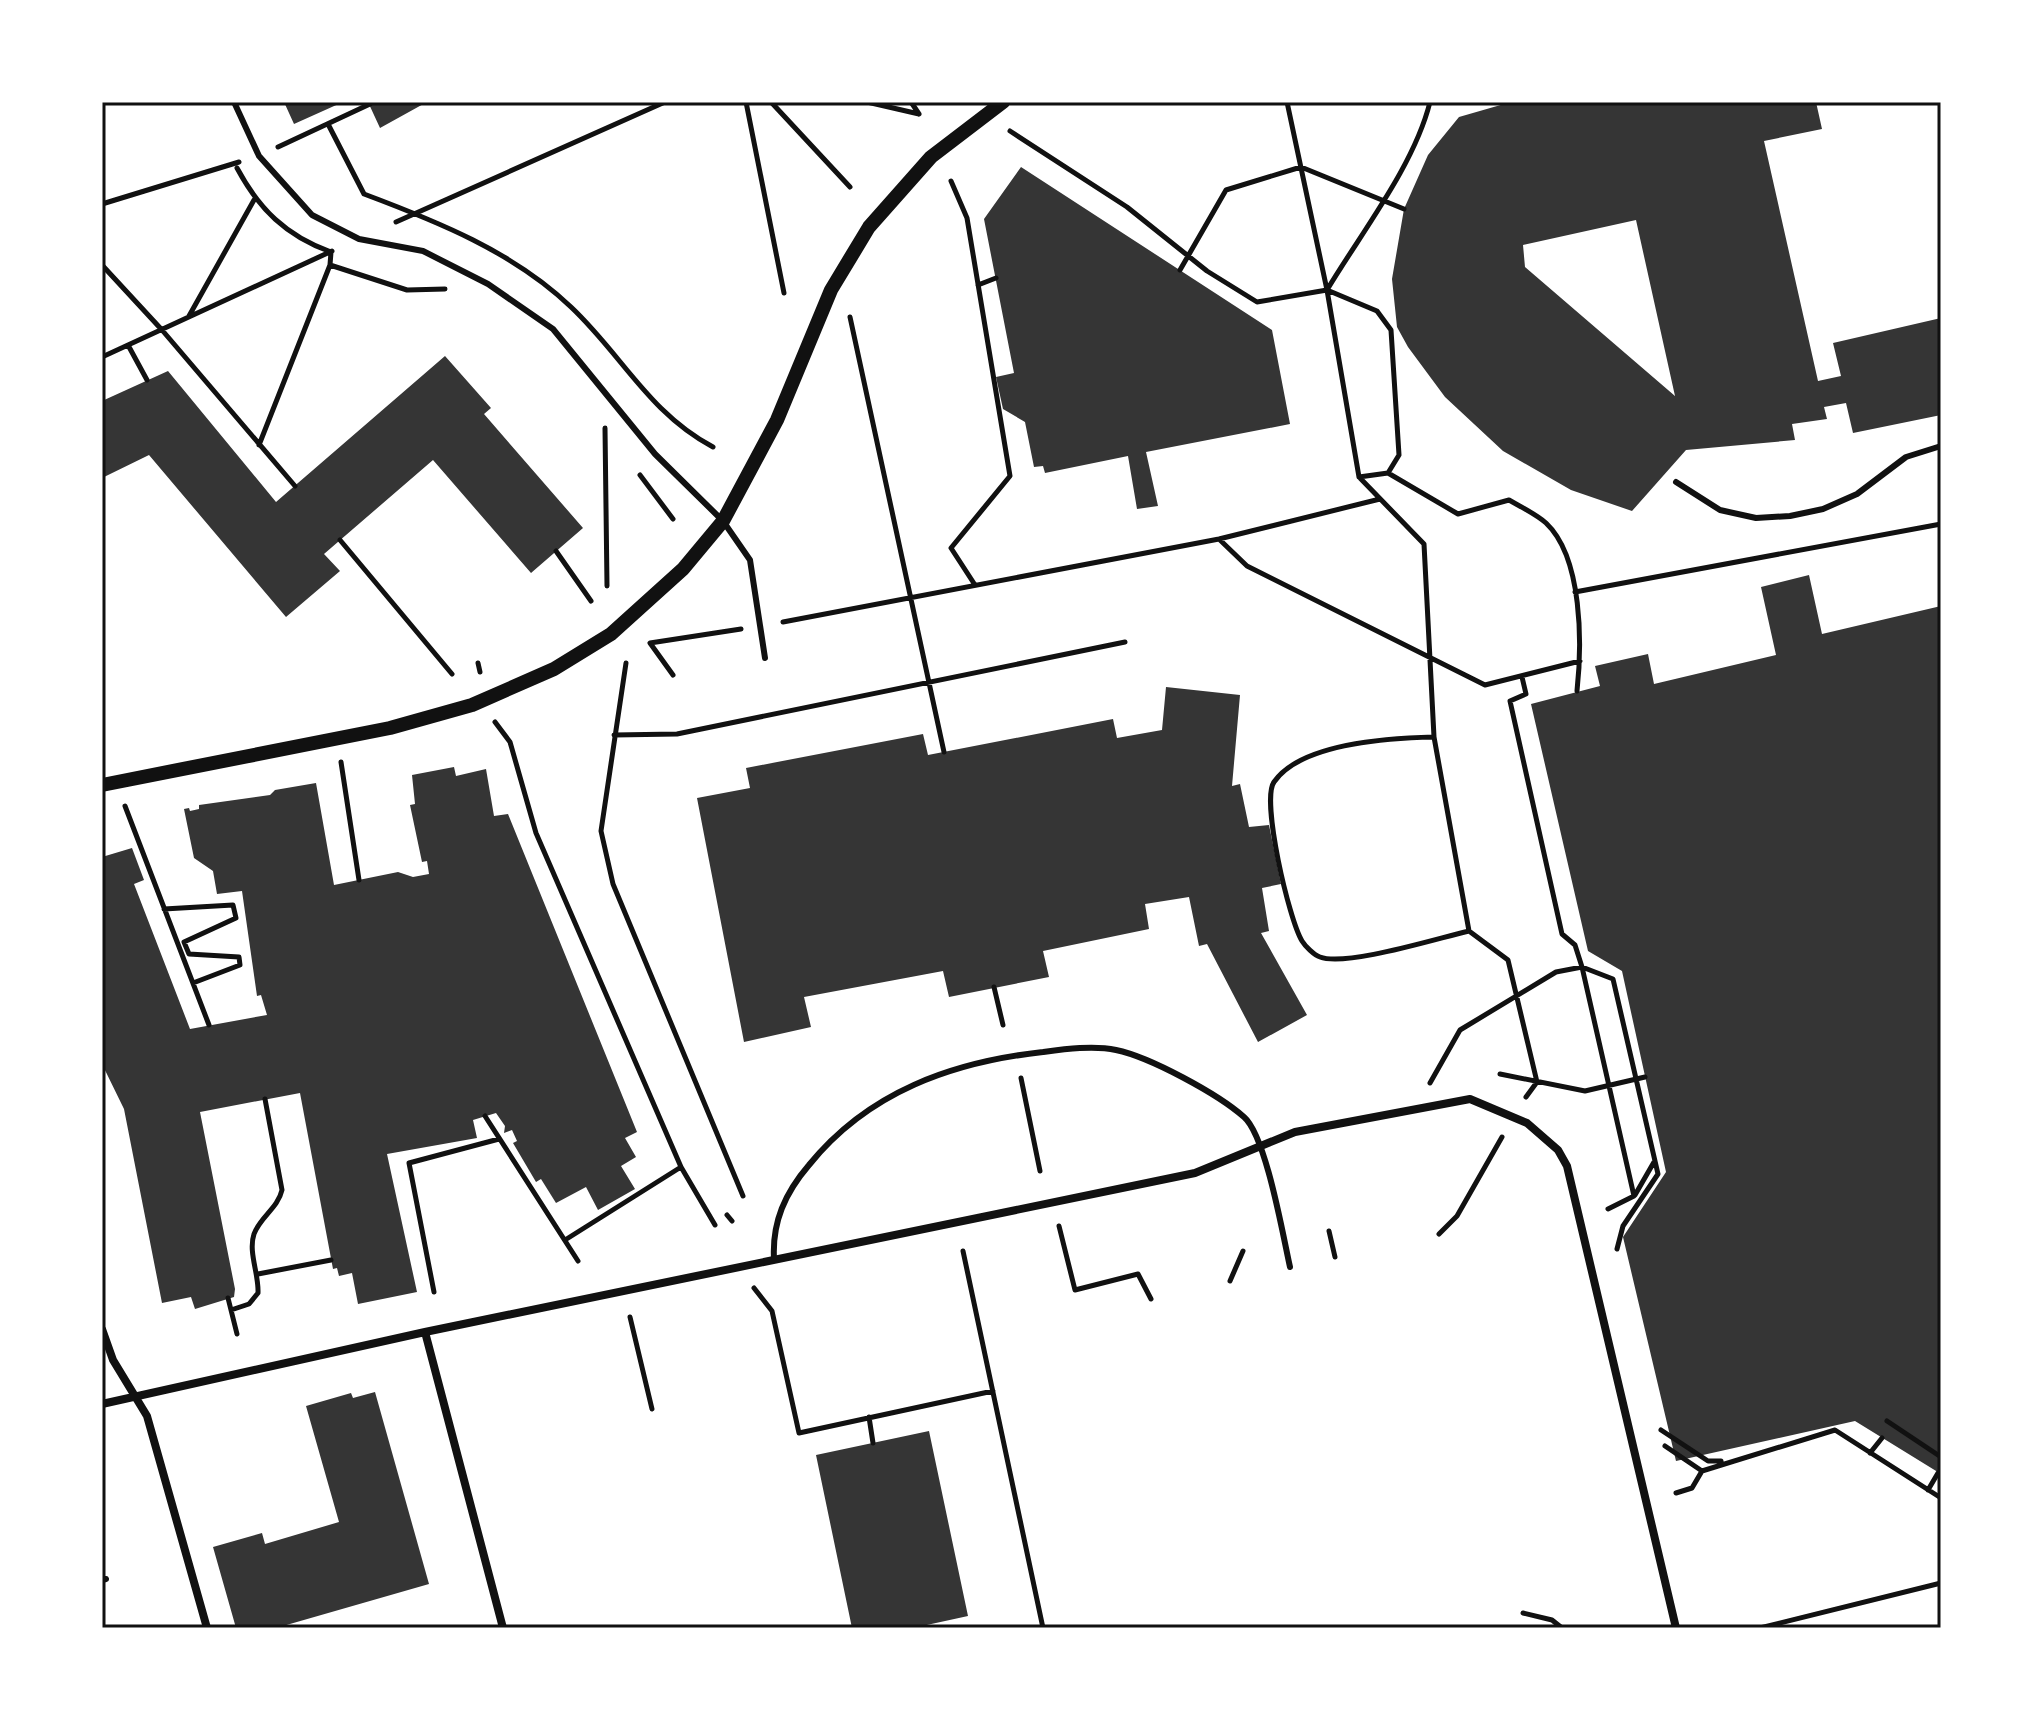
<svg xmlns="http://www.w3.org/2000/svg" width="2043" height="1730" font-family="'PT Sans',sans-serif">
<style>
.building{fill:#353535;fill-rule:evenodd}
.lines{fill:none;stroke-linecap:round;stroke-linejoin:round}
.path{stroke:#111;stroke-width:5}
.service{stroke:#111;stroke-width:6}
.minor{stroke:#111;stroke-width:8}
.tertiary{stroke:#111;stroke-width:14}
.neatline{fill:none;stroke:#111;stroke-width:3}
</style>
<rect width="100%" height="100%" fill="#fff"/>
<path class="building" d="M 284,102 L 343,102 L 294,124 Z
M 368,102 L 427,102 L 380,128 Z
M 1511,102 L 1816,102 L 1822,129 L 1764,141 L 1818,381 L 1841,376 L 1833,343 L 1941,318 L 1941,415 L 1853,433 L 1846,403 L 1824,407 L 1827,419 L 1792,424 L 1795,440 L 1686,450 L 1632,511 L 1571,490 L 1503,451 L 1445,397 L 1408,347 L 1397,327 L 1392,279 L 1404,209 L 1428,155 L 1459,117 ZM 1636,220 L 1675,396 L 1525,267 L 1523,245 Z
M 1021,167 L 1272,330 L 1290,424 L 1146,452 L 1158,506 L 1137,509 L 1128,456 L 1045,473 L 1043,466 L 1034,467 L 1025,422 L 1003,409 L 996,377 L 1014,373 L 984,219 Z
M 445,356 L 491,408 L 484,414 L 583,528 L 531,573 L 433,460 L 324,554 L 340,571 L 286,617 L 149,455 L 102,478 L 102,401 L 168,371 L 276,502 Z
M 1809,575 L 1822,634 L 1941,606 L 1941,1474 L 1855,1421 L 1676,1461 L 1623,1237 L 1666,1172 L 1622,971 L 1588,951 L 1531,704 L 1600,686 L 1595,666 L 1648,654 L 1654,684 L 1776,655 L 1761,587 Z
M 1166,687 L 1240,695 L 1232,786 L 1240,784 L 1249,827 L 1269,825 L 1281,884 L 1262,888 L 1269,931 L 1261,933 L 1307,1015 L 1258,1042 L 1207,944 L 1199,946 L 1189,897 L 1145,904 L 1149,929 L 1043,951 L 1049,977 L 949,997 L 943,971 L 804,997 L 811,1027 L 744,1042 L 697,798 L 750,788 L 746,768 L 923,734 L 928,755 L 1113,719 L 1117,738 L 1162,730 Z
M 454,767 L 456,776 L 486,769 L 494,816 L 508,814 L 637,1132 L 625,1138 L 636,1157 L 621,1166 L 635,1189 L 598,1210 L 586,1187 L 556,1203 L 541,1179 L 536,1182 L 513,1143 L 517,1141 L 512,1130 L 504,1133 L 505,1126 L 496,1113 L 473,1120 L 477,1138 L 387,1154 L 417,1292 L 358,1304 L 352,1273 L 339,1276 L 337,1268 L 333,1269 L 300,1093 L 200,1112 L 235,1289 L 234,1297 L 195,1309 L 191,1297 L 162,1303 L 124,1109 L 102,1064 L 102,857 L 132,848 L 144,880 L 134,884 L 190,1029 L 267,1015 L 261,995 L 257,996 L 242,891 L 217,894 L 213,871 L 194,858 L 184,809 L 189,808 L 190,811 L 199,809 L 199,805 L 270,795 L 275,790 L 316,783 L 334,885 L 398,872 L 413,877 L 429,874 L 427,861 L 422,862 L 410,805 L 415,804 L 412,775 Z
M 375,1392 L 429,1584 L 276,1628 L 236,1628 L 213,1547 L 262,1533 L 265,1544 L 339,1522 L 306,1406 L 351,1393 L 353,1398 Z
M 929,1431 L 968,1616 L 913,1628 L 852,1628 L 816,1455 Z"/>
<g class="lines">
<path class="path" d="M 746,102 L 784,293
M 771,102 L 850,187
M 867,102 L 919,114
M 911,102 L 919,114
M 1287,102 L 1327,290 L 1359,477 L 1424,544 L 1434,737 L 1469,931 L 1508,960 L 1537,1082 L 1526,1097
M 328,124 L 364,194 C 436,221 514,252 571,307 C 622,355 649,413 713,447
M 1010,131 L 1127,207 L 1207,271 L 1257,302 L 1327,290 L 1377,311 L 1391,330 L 1399,455 L 1388,473 L 1458,514 L 1509,500 C 1521,507 1536,514 1546,523 C 1583,558 1582,645 1577,691
M 278,147 L 370,104
M 237,168 C 259,209 286,236 331,252 L 330,265 L 259,445
M 951,181 L 967,218 L 1010,476 L 951,548 L 975,585
M 102,204 L 239,162
M 396,222 L 665,102
M 102,265 L 162,330 L 295,486
M 330,265 L 407,290 L 445,289
M 1180,270 L 1226,190 L 1301,167 L 1404,209
M 978,285 L 996,278
M 1327,290 C 1361,233 1414,166 1430,102
M 189,316 L 254,200
M 850,317 L 944,752
M 128,345 L 147,380
M 102,357 L 332,251
M 605,428 L 607,586
M 640,475 L 673,519
M 1359,477 L 1388,473
M 340,540 L 452,674
M 1220,540 L 1247,566 L 1485,685 L 1580,661
M 556,551 L 591,601
M 1575,592 L 1941,524
M 783,622 L 1219,539 L 1380,499
M 478,663 L 480,672
M 626,663 L 601,831 L 613,884 L 743,1196
M 673,675 L 650,643 L 741,629
M 1522,677 L 1526,694 L 1510,701 L 1562,934 L 1575,945 L 1582,967 L 1634,1196 L 1608,1209
M 495,722 L 510,742 L 536,833 L 681,1167 L 715,1225
M 614,735 L 677,734 L 1125,642
M 1434,737 C 1391,738 1301,743 1274,782 C 1261,800 1289,920 1302,941 C 1305,946 1314,955 1320,957 C 1346,967 1438,938 1469,931
M 341,762 L 359,880
M 125,806 L 209,1025
M 164,909 L 233,905 L 236,918 L 184,942 L 189,954 L 239,957 L 240,965 L 193,983
M 994,987 L 1003,1025
M 1500,1074 L 1585,1091 L 1645,1077
M 1021,1078 L 1040,1171
M 1430,1083 L 1460,1030 L 1556,972 L 1582,967 L 1613,979 L 1658,1174 L 1623,1226 L 1617,1249
M 485,1116 L 578,1261
M 1635,1195 L 1654,1162
M 727,1215 L 732,1221
M 1059,1226 L 1075,1290 L 1138,1274 L 1151,1299
M 1329,1231 L 1335,1257
M 1439,1234 L 1457,1216 L 1502,1137
M 565,1240 L 681,1167
M 963,1251 L 1043,1628
M 258,1274 L 331,1260
M 1230,1281 L 1243,1251
M 754,1288 L 772,1311 L 799,1433 L 993,1391
M 434,1292 L 409,1163 L 499,1139
M 228,1298 L 237,1334
M 231,1310 L 249,1304 L 258,1293 C 259,1274 248,1252 254,1234 C 260,1217 278,1208 282,1190 L 265,1099
M 630,1317 L 652,1409
M 869,1417 L 873,1443
M 1887,1421 L 1941,1457
M 1661,1430 L 1708,1461 L 1721,1461
M 1665,1446 L 1702,1471 L 1692,1488 L 1676,1493
M 1870,1453 L 1882,1438
M 1702,1471 L 1835,1430 L 1941,1498
M 1928,1490 L 1938,1473
M 1523,1613 L 1552,1620 L 1562,1628
M 1760,1628 L 1941,1583"/>
<path class="service" d="M 234,102 L 259,156 L 312,215 L 359,239 L 423,251 L 488,284 L 553,329 L 655,454 L 723,521 L 750,560 L 765,658
M 1676,482 L 1720,510 L 1756,518 L 1790,516 L 1823,509 L 1857,494 L 1906,457 L 1941,446
M 774,1259 C 772,1222 785,1193 809,1165 C 868,1092 952,1062 1043,1052 C 1065,1049 1094,1045 1116,1050 C 1150,1057 1218,1094 1244,1117 C 1266,1136 1283,1236 1290,1267
M 102,1580 L 106,1579"/>
<path class="minor" d="M 102,1329 L 113,1360 L 147,1416 L 207,1628
M 425,1332 L 503,1628
M 102,1404 L 425,1332 L 1195,1173 L 1295,1132 L 1470,1099 L 1527,1123 L 1558,1150 L 1567,1166 L 1676,1628"/>
<path class="tertiary" d="M 102,785 L 390,728 L 472,705 L 554,669 L 611,634 L 683,569 L 723,521 L 777,420 L 831,290 L 869,227 L 931,157 L 1003,102"/>
</g>
<rect width="2043" height="1730" fill="none" stroke="#ffffff" stroke-width="208"/>
<rect x="104" y="104" width="1835" height="1522" class="neatline"/>
</svg>
